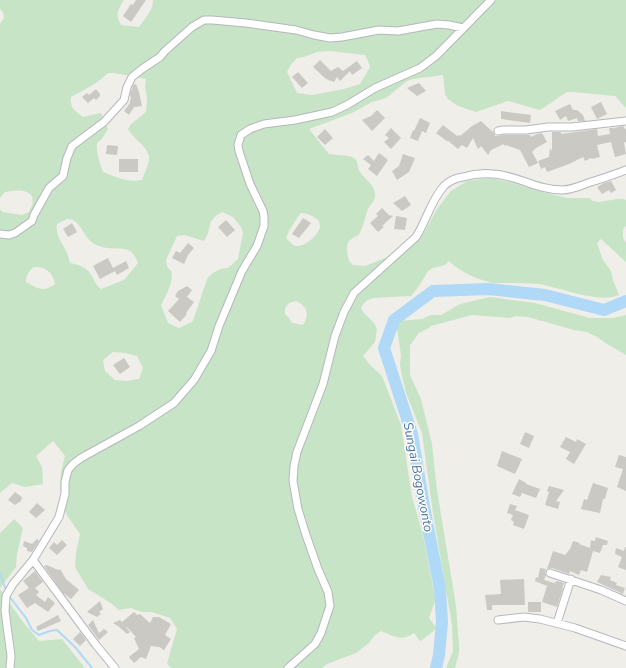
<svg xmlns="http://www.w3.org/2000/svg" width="626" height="668" font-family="'Nunito Sans',sans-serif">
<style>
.green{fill:#c7e4c7;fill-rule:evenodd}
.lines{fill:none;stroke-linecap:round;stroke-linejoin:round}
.stream{stroke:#b0d8f7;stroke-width:2}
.river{stroke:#b0d8f7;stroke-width:12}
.building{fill:#cbc9c4}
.minor-casing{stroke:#b5b7bb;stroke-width:9}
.minor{stroke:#fff;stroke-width:7}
.labels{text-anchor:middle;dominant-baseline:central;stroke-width:3;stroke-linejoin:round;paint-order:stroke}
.water-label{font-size:13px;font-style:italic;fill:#4a74a1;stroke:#fff}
</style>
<rect width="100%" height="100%" fill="#f0eee8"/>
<path class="green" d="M 0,0 L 124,0 C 118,9 115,15 121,25 L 139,27 C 145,18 153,11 153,0 L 626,0 L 626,108 L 615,96 L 573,92 L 567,92 L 540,110 L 508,101 L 476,112 L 458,106 L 448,99 L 445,94 L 443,75 L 413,79 L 407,81 L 386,98 L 372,102 L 352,113 L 309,129 L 329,154 C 336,155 349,155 354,158 C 359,162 357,168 360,172 C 365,179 376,186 375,195 C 375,201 371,204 368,209 C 365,218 363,227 359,235 C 344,241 346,247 349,261 L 353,265 L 365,266 L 405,250 L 424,233 L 437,209 L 451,191 L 467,181 L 490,178 L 513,183 L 542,192 L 567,198 L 589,198 L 593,201 L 599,202 L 618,199 L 624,199 L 626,200 L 626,226 L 623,229 L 623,238 L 626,243 L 626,262 L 601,239 L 597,243 L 603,260 L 611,271 L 613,280 L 619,295 C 597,304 561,287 538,284 C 527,283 516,283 505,283 C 501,283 496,283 492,283 C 477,279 460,272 449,261 L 445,265 L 433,268 L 428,271 L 419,286 L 411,296 L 374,298 C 367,300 363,302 361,309 L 365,314 L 374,323 L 377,329 L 375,342 L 363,356 L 370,365 L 382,376 L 401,425 L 412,497 L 423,535 L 435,597 L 435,601 L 429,618 L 435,626 L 436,629 L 421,641 L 419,640 L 414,633 C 401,642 394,636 381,631 L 375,635 L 369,643 L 356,653 L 327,664 L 322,668 L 171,668 L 167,664 L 171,649 L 177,629 L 170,618 L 152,612 L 142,612 L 131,608 L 119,610 L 112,604 L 88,589 L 75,567 L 76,553 L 80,534 L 66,514 L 60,487 L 61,471 L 65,456 L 53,441 L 36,456 L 42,467 L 43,484 L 25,487 L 12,483 L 0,493 L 0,209 L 3,212 L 22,215 L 29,212 L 33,203 L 32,196 C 24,188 15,191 5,192 L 0,198 L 0,24 L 4,18 L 3,12 L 0,9 ZM 329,51 L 365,55 L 368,61 L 370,67 L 360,84 L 344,89 L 312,95 L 297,93 L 287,72 L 290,66 L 297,58 L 304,57 L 317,52 ZM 108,73 L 114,73 L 146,79 L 145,86 L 147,99 L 146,112 L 131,124 L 128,129 C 131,134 134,137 138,141 C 155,156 149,161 142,180 C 128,183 116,177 103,172 C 100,163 96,154 97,143 L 102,139 L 108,129 L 101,113 L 83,117 C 74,110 70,109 71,97 C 84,90 98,83 108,73 ZM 222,212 L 233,217 L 241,227 L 243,233 L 238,259 L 228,268 C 219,268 213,272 207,279 L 193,321 L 179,328 L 168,323 L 161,305 C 165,297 175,280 171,271 C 170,270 168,268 167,266 L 166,260 L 177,236 L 184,235 L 204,241 C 213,228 205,221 222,212 ZM 301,213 C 308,213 313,216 319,221 C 319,223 320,225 320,227 C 318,236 302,250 293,245 C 291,243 288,240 286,238 L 289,231 L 299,215 ZM 67,219 C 69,219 71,219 73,220 C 83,226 85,240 96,245 C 100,246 104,248 108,248 C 124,250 131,245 138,263 L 124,280 L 101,289 C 96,285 95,282 92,276 C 87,267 79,265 70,263 C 69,259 68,256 67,253 C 63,243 55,236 57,224 ZM 34,267 C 45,266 53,272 55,284 C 43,293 37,288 26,282 C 26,276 28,272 34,267 ZM 296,301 C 307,306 310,314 303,325 L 292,323 L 289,318 L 285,314 L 285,308 L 289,303 ZM 113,352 L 125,353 L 137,356 L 143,368 L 139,379 L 127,381 L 115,380 L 105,371 L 103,360 Z
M 490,297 L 535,303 L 590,318 L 613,318 L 626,315 L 626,355 L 607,344 L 597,337 L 587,332 L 574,330 L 528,317 L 516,316 L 510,318 L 472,315 L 431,326 L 429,328 L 419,333 L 410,345 L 410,375 L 421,399 L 432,444 L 437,490 L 456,606 L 459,646 L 459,653 L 455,668 L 446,668 L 453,651 L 452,625 L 433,513 L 422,433 L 406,393 L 401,371 L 400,365 L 401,355 L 397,329 L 398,323 L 400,321 L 422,319 L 431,315 L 441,315 L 460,304 Z
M 14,519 L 23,528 L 17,554 L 16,567 L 0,588 L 0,533 Z
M 0,589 L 23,622 L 39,641 L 62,639 L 85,668 L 0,668 Z"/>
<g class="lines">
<path class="stream" d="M 0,573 L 7,593
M 9,596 L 26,618 L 32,630 L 39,635 L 50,631 L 57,630 L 75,647 L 92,668"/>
<path class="river" d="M 436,668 L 439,655 L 442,622 L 440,589 L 425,512 L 412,434 L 384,348 L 394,320 L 433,291 L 488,289 L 545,295 L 604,310 L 626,301"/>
</g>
<path class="building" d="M 136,0 L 146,0 L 131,22 L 123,16 L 131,4 L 133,5 Z
M 320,60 L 331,71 L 338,67 L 343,71 L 357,61 L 362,68 L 352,75 L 350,71 L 340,81 L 337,77 L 334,82 L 326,79 L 313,67 Z
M 298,72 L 308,83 L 302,88 L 292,77 Z
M 419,83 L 426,91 L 417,96 L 407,88 Z
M 136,84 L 139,92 L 142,106 L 134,107 L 129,115 L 124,111 L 130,103 L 130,100 L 131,99 L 130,94 L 132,89 L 133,85 Z
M 96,89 L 100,94 L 100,96 L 96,100 L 94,98 L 88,103 L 82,97 L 87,93 L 89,95 Z
M 601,102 L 607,114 L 597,119 L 591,107 Z
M 570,104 L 573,110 L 577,110 L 583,115 L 585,121 L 578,121 L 577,118 L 568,121 L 566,116 L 560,120 L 555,111 Z
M 377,110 L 385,118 L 372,131 L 362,120 L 371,116 Z
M 501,111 L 531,115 L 530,123 L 501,119 Z
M 420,118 L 430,123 L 426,133 L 422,131 L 418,141 L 410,138 L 413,130 L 414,131 Z
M 481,121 L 494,133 L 495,136 L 504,135 L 530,135 L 531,137 L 537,134 L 542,133 L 547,142 L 536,148 L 532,152 L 538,163 L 529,167 L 520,150 L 506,145 L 504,146 L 504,144 L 491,150 L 488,155 L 481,146 L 478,149 L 473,138 L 467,148 L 462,145 L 458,149 L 447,140 L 448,142 L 436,133 L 443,125 L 457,136 L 459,135 L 460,136 L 472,126 Z
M 623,126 L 626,130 L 626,142 L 624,143 L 626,154 L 615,157 L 611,142 L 597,145 L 600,157 L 592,159 L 591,158 L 585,161 L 583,157 L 569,164 L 547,172 L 545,167 L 541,169 L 538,161 L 549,157 L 550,148 L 552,151 L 552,132 L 561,132 L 561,134 L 597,129 L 598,136 L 610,134 L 609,128 L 613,128 L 614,129 L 614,128 Z
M 391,128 L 401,138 L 391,149 L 384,142 L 389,138 L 385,135 Z
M 325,129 L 333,138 L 325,145 L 317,137 Z
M 107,145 L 118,146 L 117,155 L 106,154 Z
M 379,153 L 388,160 L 377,176 L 368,169 L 371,165 L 363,159 L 368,155 L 374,161 Z
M 403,154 L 415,158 L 409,172 L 397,180 L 392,171 L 399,166 Z
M 119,159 L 138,159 L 138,172 L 119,172 Z
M 611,181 L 616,190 L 611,193 L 609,190 L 602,194 L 597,187 L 604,183 Z
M 405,196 L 411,205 L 402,211 L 393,203 Z
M 382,208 L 389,215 L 393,216 L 382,226 L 384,227 L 378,232 L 370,223 L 378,216 L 376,214 Z
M 396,216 L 407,218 L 405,230 L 394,229 Z
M 303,218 L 311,223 L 299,238 L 292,234 Z
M 226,220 L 235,230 L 227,237 L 218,227 Z
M 72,223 L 77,232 L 68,237 L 63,229 Z
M 188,243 L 194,248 L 188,255 L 184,264 L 172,258 L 176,251 L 180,253 Z
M 108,258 L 113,268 L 126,261 L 129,268 L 117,275 L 115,271 L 100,279 L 93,266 Z
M 187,286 L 192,290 L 187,297 L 194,302 L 186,313 L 187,314 L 180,322 L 168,311 L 179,299 L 175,296 L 178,291 Z
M 124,358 L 130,367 L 120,374 L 113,365 Z
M 525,432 L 534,436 L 529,448 L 520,444 Z
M 566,437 L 576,442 L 577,439 L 586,444 L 574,464 L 566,459 L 570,452 L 560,447 Z
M 502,451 L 522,459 L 515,474 L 497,466 Z
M 619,455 L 626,457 L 626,491 L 617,487 L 623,469 L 615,467 Z
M 519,479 L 526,483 L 526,484 L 540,489 L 536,498 L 522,493 L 520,497 L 512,494 Z
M 593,483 L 608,488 L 605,499 L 603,499 L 600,513 L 581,509 L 584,499 L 587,500 Z
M 549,486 L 564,490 L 556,501 L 560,502 L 558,509 L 545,505 L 549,492 L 547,491 Z
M 15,492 L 22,497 L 21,501 L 15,505 L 8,500 Z
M 37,503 L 45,510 L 36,518 L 29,512 Z
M 510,504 L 517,506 L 515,510 L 529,515 L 524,529 L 513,525 L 514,522 L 511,520 L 513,515 L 507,513 Z
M 596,537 L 608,541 L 607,545 L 603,545 L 600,553 L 593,551 L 587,572 L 581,570 L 579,575 L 570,571 L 569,574 L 552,568 L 547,569 L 553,551 L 565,555 L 570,549 L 573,541 L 580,543 L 579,544 L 590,548 L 591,540 L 595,541 Z
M 37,539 L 39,541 L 32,552 L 27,551 L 27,548 L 23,546 L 24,541 L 32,544 Z
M 62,540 L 67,545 L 57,555 L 49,548 L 54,542 L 57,545 Z
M 625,547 L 626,547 L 626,570 L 618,567 L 622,557 L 615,554 L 616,548 L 624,551 Z
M 47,565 L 58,570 L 60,569 L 66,579 L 79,590 L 71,599 L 63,593 L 44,566 Z
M 540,568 L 546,569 L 545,572 L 546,575 L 544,580 L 554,583 L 557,581 L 564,583 L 562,588 L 563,588 L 557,607 L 542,602 L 547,586 L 535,581 L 536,577 L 538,578 Z
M 35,571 L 43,582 L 35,588 L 39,592 L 36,595 L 45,602 L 48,597 L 55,603 L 48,612 L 35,603 L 27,608 L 18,595 L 29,588 L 23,581 Z
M 601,575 L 611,577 L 610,580 L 617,583 L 616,585 L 625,588 L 623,594 L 597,582 Z
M 524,579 L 525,605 L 492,605 L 492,610 L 487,610 L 485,595 L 501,594 L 500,580 Z
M 100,601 L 103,609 L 99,612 L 101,614 L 97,617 L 87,612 Z
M 528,602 L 541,602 L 541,612 L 528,612 Z
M 134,612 L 137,615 L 140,614 L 150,623 L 153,617 L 159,617 L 171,624 L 165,635 L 171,639 L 164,650 L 159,647 L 151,646 L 146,659 L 141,657 L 134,663 L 129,657 L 139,649 L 134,638 L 136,637 L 127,627 L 126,627 L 130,632 L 127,634 L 118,626 L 113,623 L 120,620 L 122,622 Z
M 58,615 L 61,621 L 38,631 L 36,627 Z
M 93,620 L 99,633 L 104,629 L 108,632 L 99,640 L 88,625 Z
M 80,632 L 86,640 L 80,646 L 73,639 Z"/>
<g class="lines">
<defs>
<path id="minor" d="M 498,131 L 503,130 L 526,130 L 548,127 L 572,127 L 626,121
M 0,234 L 9,235 L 15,233 L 32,221 L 34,215 L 49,188 L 63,176 L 67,158 L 72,146 L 104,122 L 124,100 L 127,87 L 132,77 L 142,69 L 160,57 L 165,51 L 192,27 L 204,20 L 212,20 L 246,23 L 296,30 L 314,35 L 330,38 L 342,37 L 379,30 L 398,31 L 437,24 L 449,25 L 463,28
M 33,560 L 96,645 L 115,668
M 550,573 L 601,590 L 626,601
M 498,620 L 524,617 L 540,619 L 575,628 L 626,646
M 557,623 L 571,579
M 10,668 L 11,656 L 5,611 L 6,596 L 13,584 L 33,560 L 59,517 L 65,494 L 65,482 L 68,470 L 73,464 L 81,458 L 139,426 L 174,403 L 194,380 L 211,351 L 219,326 L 242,271 L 257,246 L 264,226 L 264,217 L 263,211 L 250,184 L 239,151 L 238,145 L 241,135 L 250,129 L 264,124 L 295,120 L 332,112 L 347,105 L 375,88 L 420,68 L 436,56 L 491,0
M 288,668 L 315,644 L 321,633 L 330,606 L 328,592 L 318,569 L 306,535 L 298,509 L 293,481 L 294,466 L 297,452 L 323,384 L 335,336 L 344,312 L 354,293 L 416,237 C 426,222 431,200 444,186 C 449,181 456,178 463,177 C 473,174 483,173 493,174 C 517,175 536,190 562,190 C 571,190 580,186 588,183 C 601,179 614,175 626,170"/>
</defs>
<use href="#minor" class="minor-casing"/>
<use href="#minor" class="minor"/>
</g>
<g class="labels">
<g class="water-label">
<text transform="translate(418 477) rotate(79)">Sungai Bogowonto</text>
</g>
</g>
</svg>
